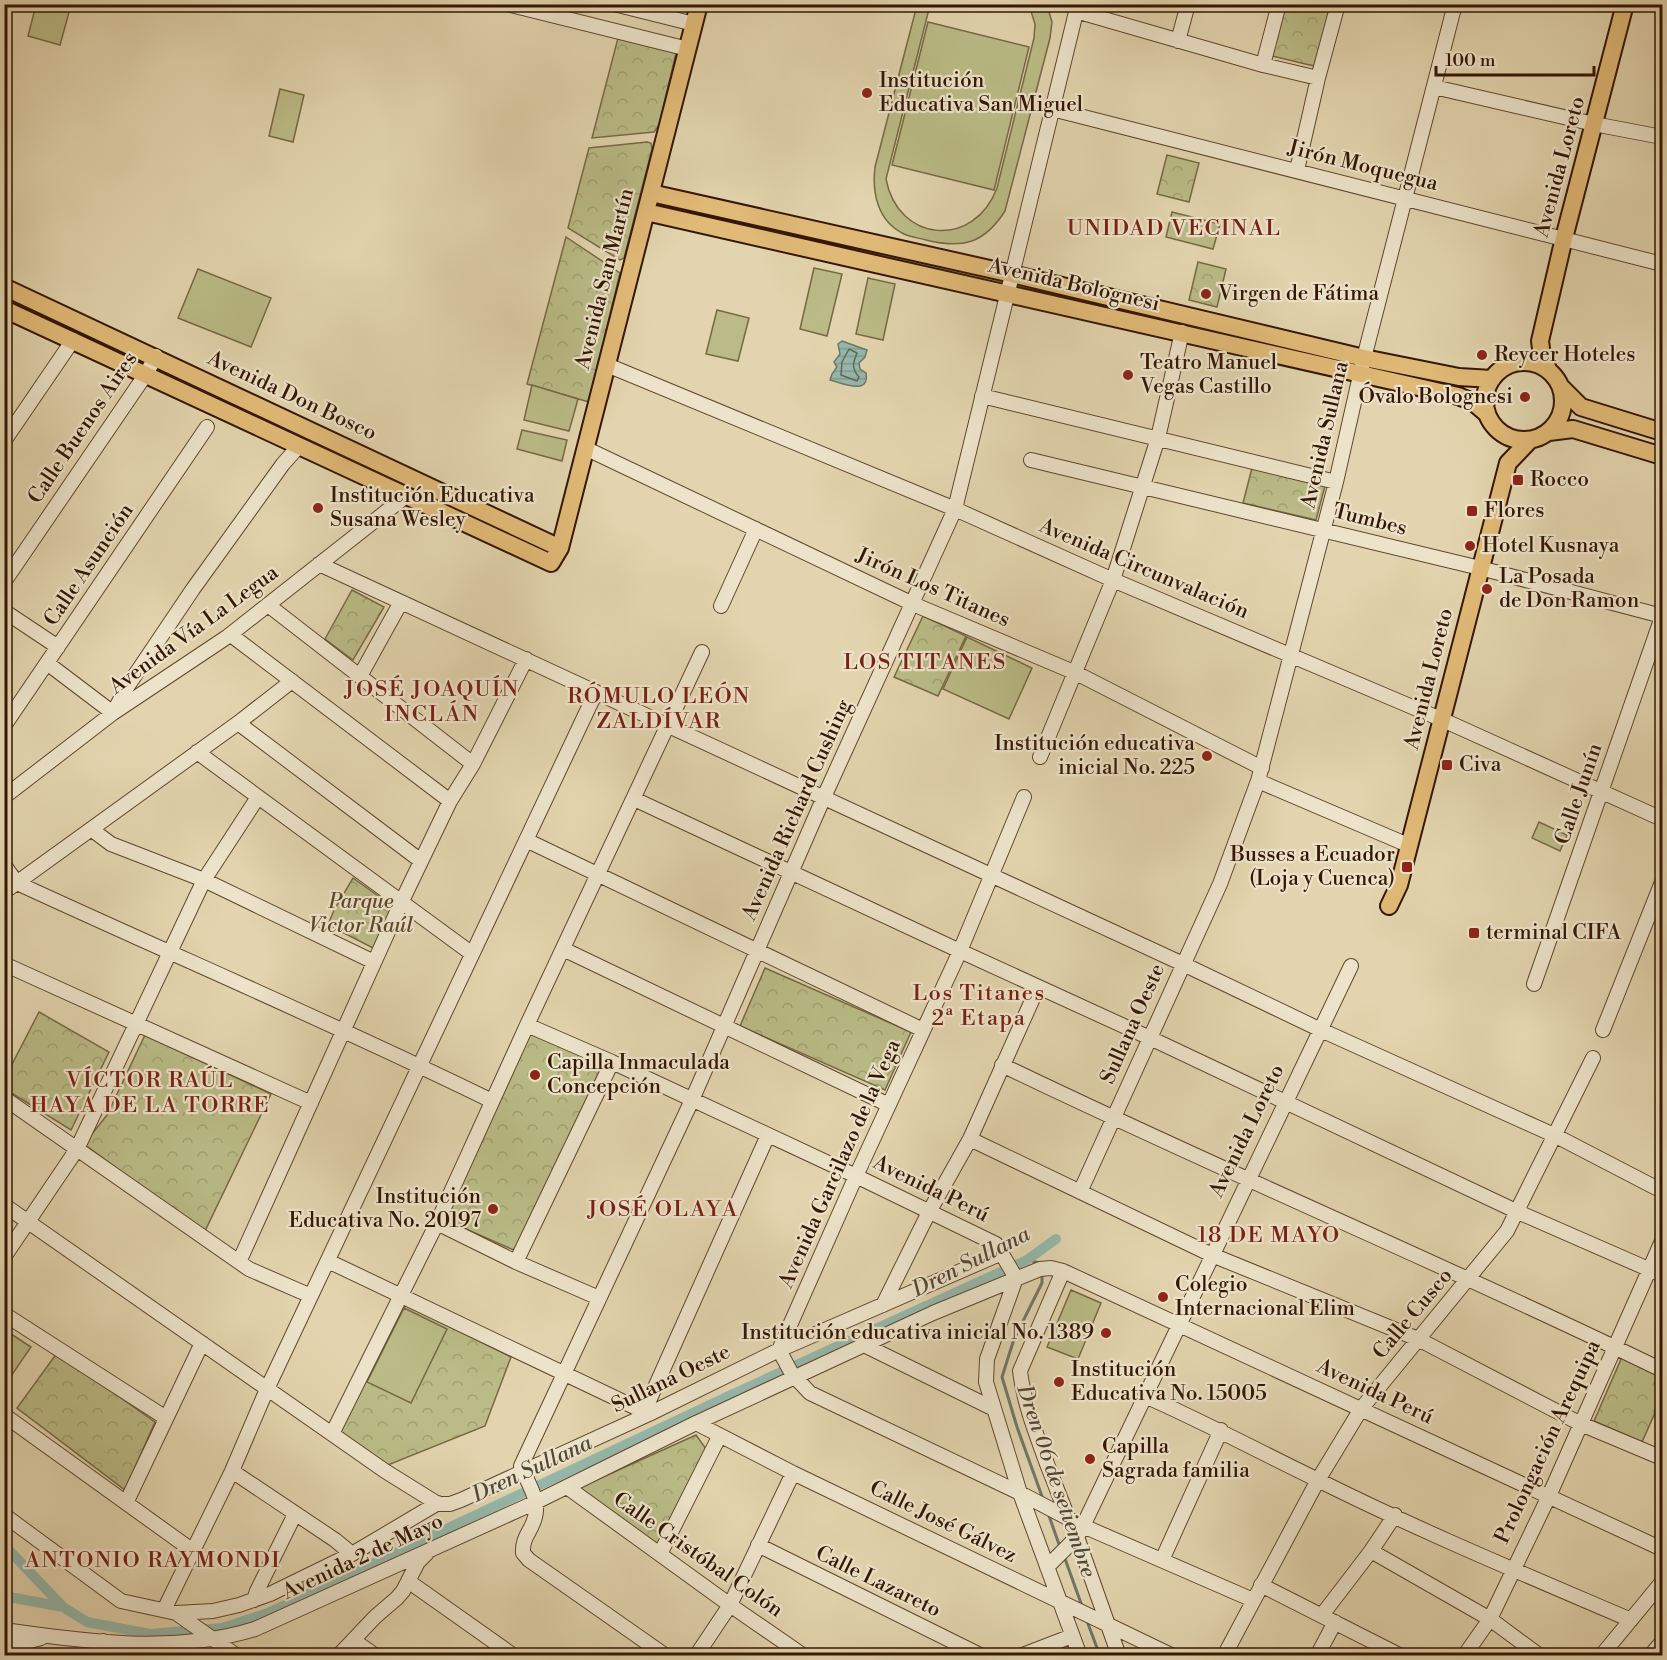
<svg xmlns="http://www.w3.org/2000/svg" width="1667" height="1660" font-family="'Libre Bodoni',serif">
<style>
.forest{fill:url(#forest-crowns);stroke:#786845;stroke-width:1.5}
.garden{fill:#babb86;stroke:#786845;stroke-width:1.5}
.water{fill:url(#water-rules);stroke:#6f7769;stroke-width:1.5}
.lines{fill:none;stroke-linecap:round;stroke-linejoin:round}
.shore{stroke:#656758;stroke-width:1.5}
.stream{stroke:#6f7769;stroke-width:3}
.canal{stroke:#95b8ac;stroke-width:10}
.minor-casing{stroke:#60462e;stroke-width:16}
.major-casing{stroke:#351604;stroke-width:20}
.minor{stroke:#ece3ca;stroke-width:14}
.major{stroke:#e1ba77;stroke-width:16}
.poi-dot{fill:#8f2418;stroke:#ece3ca;stroke-width:2}
.labels{text-anchor:middle;dominant-baseline:central;stroke-width:4.5;stroke-linejoin:round;paint-order:stroke}
.poi-label{font-size:21px;fill:#351604;stroke:#ece3ca;text-anchor:start}
.street-label{font-size:21px;fill:#351604;stroke:#ece3ca}
.park-label{font-size:21px;font-style:italic;fill:#5d482b;stroke:#ece3ca}
.neighbourhood-label{font-size:22px;letter-spacing:1.5px;fill:#7a1f14;stroke:#ece3ca}
.water-label{font-size:22px;font-style:italic;fill:#524736;stroke:#ece3ca}
</style>
<defs>
<pattern id="forest-crowns" width="20" height="18" patternUnits="userSpaceOnUse" patternTransform="scale(1.5)"><rect width="20" height="18" fill="#babb86"/><path d="M2 6a3 3 0 1 1 6 0M12 15a3 3 0 1 1 6 0" fill="none" stroke="#a0a072"/></pattern>
<pattern id="water-rules" width="6" height="5" patternUnits="userSpaceOnUse" patternTransform="scale(1.5)"><rect width="6" height="5" fill="#95b8ac"/><path d="M0 2.5h6" fill="none" stroke="#819d92"/></pattern>
</defs>
<rect width="100%" height="100%" fill="#e2d4ae"/>
<filter id="stains"><feTurbulence type="fractalNoise" baseFrequency=".00333" numOctaves="4"/><feColorMatrix values="0 0 0 0 .2 0 0 0 0 .09 0 0 0 0 .02 0 0 0 .5 -.17"/></filter>
<radialGradient id="worn" r=".72"><stop offset=".6" stop-color="#630" stop-opacity="0"/><stop offset="1" stop-color="#630" stop-opacity=".3"/></radialGradient>
<path class="forest" d="M 1284,5 L 1333,5 L 1314,66 L 1272,56 Z
M 618,38 L 673,48 L 676,53 L 659,125 L 654,132 L 592,138 Z
M 647,142 L 651,143 L 652,149 L 624,258 L 620,260 L 568,228 L 589,148 Z
M 1167,155 L 1199,163 L 1189,202 L 1157,194 Z
M 566,237 L 620,273 L 589,402 L 527,384 Z
M 1198,262 L 1226,269 L 1217,307 L 1189,300 Z
M 1252,468 L 1325,486 L 1316,520 L 1243,503 Z
M 352,590 L 384,607 L 353,660 L 325,639 Z
M 923,616 L 966,636 L 938,696 L 894,677 Z
M 353,878 L 392,906 L 373,948 L 328,925 L 334,910 Z
M 765,968 L 911,1032 L 885,1090 L 740,1026 Z
M 39,1012 L 109,1052 L 71,1130 L 5,1089 L 5,1078 Z
M 530,1030 L 603,1064 L 516,1251 L 443,1219 Z
M 145,1035 L 271,1094 L 204,1233 L 84,1144 L 107,1115 Z
M 403,1304 L 511,1357 L 485,1426 L 388,1465 L 334,1428 Z
M 57,1353 L 155,1422 L 125,1490 L 17,1408 Z
M 1622,1357 L 1662,1375 L 1662,1397 L 1642,1442 L 1594,1421 Z
M 696,1435 L 709,1453 L 659,1548 L 574,1490 Z"/>
<path class="garden" d="M 36,5 L 71,5 L 60,45 L 28,36 Z
M 917,5 L 930,5 L 886,179 C 898,243 974,249 997,188 L 1034,38 L 1035,24 L 1029,5 L 1047,5 L 1052,22 L 1050,38 L 1005,211 C 984,244 962,249 926,240 C 919,238 910,237 904,234 C 877,221 872,192 875,167 Z
M 928,22 L 1029,47 L 994,190 L 892,165 Z
M 280,89 L 304,95 L 293,142 L 269,136 Z
M 1172,212 L 1220,224 L 1213,249 L 1166,237 Z
M 814,268 L 842,274 L 827,336 L 800,329 Z
M 198,269 L 271,298 L 251,347 L 178,318 Z
M 868,278 L 895,284 L 883,340 L 856,334 Z
M 717,310 L 749,318 L 738,361 L 706,354 Z
M 532,385 L 578,399 L 569,431 L 524,420 Z
M 522,430 L 567,440 L 562,461 L 517,449 Z
M 967,637 L 1032,668 L 1009,719 L 943,689 Z
M 1539,822 L 1567,835 L 1560,851 L 1532,838 Z
M 1071,1290 L 1101,1303 L 1078,1359 L 1047,1347 Z
M 404,1308 L 447,1329 L 411,1403 L 367,1382 Z
M 5,1330 L 31,1347 L 5,1385 L 4,1330 Z"/>
<path class="water" d="M 842,341 L 867,350 L 865,357 L 859,363 L 860,369 L 866,373 C 870,396 842,383 830,380 L 832,374 L 837,367 L 834,362 L 840,354 L 838,344 Z"/>
<g class="lines">
<path class="shore" d="M 849,349 L 857,353 C 853,363 851,368 859,377 L 857,381 L 841,375 L 842,362 Z"/>
<path class="stream" d="M 1027,1260 L 1040,1263 L 1040,1265
M 1042,1272 L 1042,1283 L 1014,1339 L 1002,1377 L 1017,1427 L 1043,1499
M 1048,1513 L 1060,1547
M 1064,1556 L 1082,1606
M 1087,1621 L 1100,1656"/>
<path class="canal" d="M 4,1545 L 63,1607
M 4,1596 L 63,1607 L 87,1622 L 150,1634 L 222,1628 L 268,1613 L 731,1395 L 1027,1260 L 1056,1239"/>
<defs>
<path id="minor" d="M 507,4 L 688,49
M 614,4 L 694,24
M 1076,11 L 1263,65 L 1318,78
M 1178,41 L 1188,4
M 1263,65 L 1279,4
M 1434,87 L 1594,124 L 1662,137
M 1052,109 L 1662,264
M 1297,170 L 1318,78 L 1338,4
M 607,365 L 955,509 L 1113,580 L 1443,720 L 1662,819
M 982,396 L 1336,482
M 4,441 L 73,340
M 585,448 L 913,604 L 1076,673 L 1262,768
M 1031,460 L 1480,568 L 1662,616
M 319,564 L 1183,964 L 1321,1030 L 1556,1136 L 1662,1191
M 4,582 L 146,374 L 156,356
M 268,605 L 473,764
M 721,606 L 756,529
M 4,611 L 58,647
M 231,635 L 450,801
M 47,663 L 113,713 L 127,687 L 193,589 L 283,464 L 299,446
M 360,676 L 401,602
M 238,723 L 421,861
M 4,726 L 207,427
M 197,752 L 471,953
M 1040,757 L 1113,580 L 1158,438 L 1182,332
M 1258,781 L 1408,845
M 4,797 L 113,713 L 227,637 L 406,496
M 1024,797 L 960,951 L 856,1176 L 779,1350 L 792,1374 L 810,1393 L 1020,1493 L 1083,1526 L 1253,1600
M 634,799 L 960,951 L 1150,1038 L 1518,1212 L 1662,1275
M 91,829 L 111,844 L 204,880 L 374,962
M 526,840 L 923,1030
M 4,865 L 17,883 C 175,956 335,1024 492,1101
M 4,892 L 238,723 L 292,681
M 563,949 L 889,1105
M 4,964 L 311,1103
M 1534,984 L 1662,617
M 527,1025 L 612,1062 L 856,1176 L 996,1244 L 1016,1278
M 1603,1030 L 1662,882
M 1002,1065 C 1221,1171 1444,1264 1662,1370
M 4,1098 L 249,1269 L 311,1296
M 970,1139 L 1212,1255 L 1418,1339 L 1581,1424 L 1662,1458
M 1080,1192 L 1220,884 L 1258,781 L 1336,482 L 1364,358 L 1455,4
M 4,1205 L 385,1471 L 438,1504 L 450,1504 L 461,1500 L 649,1414 L 779,1350 L 1002,1253
M 437,1223 L 516,1262 L 599,1298
M 4,1257 L 77,1149 L 204,880 L 258,797
M 328,1261 L 649,1414
M 239,1262 L 401,903 L 450,801 L 473,764 L 526,659
M 516,1262 L 612,1062
M 1063,1271 L 1020,1371 C 1024,1404 1036,1433 1047,1464 C 1057,1488 1065,1513 1077,1537 L 1119,1656
M 1016,1278 L 987,1359 L 986,1382 L 1020,1493 L 1080,1656
M 883,1305 L 929,1212 L 970,1139 L 1038,987
M 4,1314 L 166,1418
M 864,1345 L 992,1408
M 1145,1396 C 1204,1422 1260,1452 1318,1480 C 1420,1531 1526,1575 1631,1620
M 644,1412 L 768,1135
M 4,1415 L 193,1551
M 696,1423 L 793,1473 L 1173,1656
M 332,1434 L 437,1223 L 527,1025 L 702,652
M 232,1471 L 335,1540 L 352,1554
M 567,1487 L 730,1605 L 804,1656
M 126,1503 L 202,1343
M 4,1515 L 121,1601 L 176,1613 L 213,1611 L 239,1605 L 270,1594 L 352,1554 L 438,1503
M 758,1545 L 980,1655
M 1371,1551 L 1490,1619 L 1540,1656
M 660,1554 L 719,1437
M 1162,1560 L 1221,1430
M 1047,1567 L 1077,1537 L 1083,1526 L 1351,966
M 408,1581 L 514,1656
M 1261,1585 L 1401,1656
M 254,1600 L 257,1591 L 295,1514
M 164,1610 L 232,1471 L 267,1389 L 596,692
M 176,1613 L 237,1656
M 1322,1615 L 1371,1551 L 1395,1515
M 4,1630 C 87,1642 175,1654 255,1629 L 536,1502 L 696,1423 L 933,1313 L 1040,1269 L 1051,1268 L 1063,1271 L 1662,1549
M 353,1640 L 376,1656
M 103,1641 L 104,1644 L 116,1656
M 4,1643 L 22,1643 L 41,1638
M 338,1656 L 375,1617 L 397,1598 L 403,1591 L 418,1562 L 427,1553
M 666,1656 L 529,1560 L 523,1553 C 522,1536 532,1531 535,1517 C 540,1499 527,1482 521,1466 L 692,1100 L 824,797 L 955,509 L 1078,4
M 696,1656 L 730,1605 L 793,1473
M 1020,1656 L 1072,1636
M 1224,1656 L 1318,1480 L 1361,1409 L 1507,1231 L 1593,1058
M 1317,1656 L 1335,1622
M 1464,1656 L 1490,1619 L 1549,1496 L 1662,1241
M 1601,1656 L 1662,1582
M 1650,1656 L 1662,1642"/>
<path id="major" d="M 651,193 L 1012,274 L 1364,358 L 1459,377 L 1492,379
M 646,212 L 1458,396 L 1473,402 L 1487,414
M 4,287 L 560,548
M 4,309 L 551,563 L 560,548 L 699,4
M1485 401a39 39 0 1 1 78 0a39 39 0 1 1-78 0Z
M 1548,369 L 1542,356 L 1540,341 L 1564,238 L 1625,4
M 1562,388 L 1581,407 L 1662,432
M 1549,432 L 1573,429 L 1662,456
M 1389,906 L 1399,885 L 1508,463 L 1530,440"/>
</defs>
<use href="#minor" class="minor-casing"/>
<use href="#major" class="major-casing"/>
<use href="#minor" class="minor"/>
<use href="#major" class="major"/>
</g>
<g class="poi-dot">
<circle cx="867" cy="93" r="6"/>
<circle cx="1206" cy="294" r="6"/>
<circle cx="1482" cy="355" r="6"/>
<circle cx="1128" cy="375" r="6"/>
<circle cx="1525" cy="397" r="6"/>
<rect x="1512" y="474" width="12" height="12" rx="3"/>
<circle cx="318" cy="508" r="6"/>
<rect x="1466" y="505" width="12" height="12" rx="3"/>
<circle cx="1470" cy="546" r="6"/>
<circle cx="1487" cy="589" r="6"/>
<circle cx="1207" cy="756" r="6"/>
<rect x="1441" y="759" width="12" height="12" rx="3"/>
<rect x="1401" y="861" width="12" height="12" rx="3"/>
<rect x="1468" y="927" width="12" height="12" rx="3"/>
<circle cx="535" cy="1075" r="6"/>
<circle cx="493" cy="1209" r="6"/>
<circle cx="1163" cy="1297" r="6"/>
<circle cx="1106" cy="1333" r="6"/>
<circle cx="1059" cy="1382" r="6"/>
<circle cx="1090" cy="1459" r="6"/>
</g>
<g class="labels">
<g class="poi-label">
<text x="879" y="81">Institución<tspan x="879" dy="24">Educativa San Miguel</tspan></text>
<text x="1218" y="294">Virgen de Fátima</text>
<text x="1494" y="355">Reycer Hoteles</text>
<text x="1140" y="363">Teatro Manuel<tspan x="1140" dy="24">Vegas Castillo</tspan></text>
<text x="1513" y="397" text-anchor="end">Óvalo Bolognesi</text>
<text x="1530" y="480">Rocco</text>
<text x="330" y="496">Institución Educativa<tspan x="330" dy="24">Susana Wesley</tspan></text>
<text x="1484" y="511">Flores</text>
<text x="1482" y="546">Hotel Kusnaya</text>
<text x="1499" y="577">La Posada<tspan x="1499" dy="24">de Don Ramon</tspan></text>
<text x="1195" y="744" text-anchor="end">Institución educativa<tspan x="1195" dy="24">inicial No. 225</tspan></text>
<text x="1459" y="765">Civa</text>
<text x="1395" y="855" text-anchor="end">Busses a Ecuador<tspan x="1395" dy="24">(Loja y Cuenca)</tspan></text>
<text x="1486" y="933">terminal CIFA</text>
<text x="547" y="1063">Capilla Inmaculada<tspan x="547" dy="24">Concepción</tspan></text>
<text x="481" y="1197" text-anchor="end">Institución<tspan x="481" dy="24">Educativa No. 20197</tspan></text>
<text x="1175" y="1285">Colegio<tspan x="1175" dy="24">Internacional Elim</tspan></text>
<text x="1094" y="1333" text-anchor="end">Institución educativa inicial No. 1389</text>
<text x="1071" y="1370">Institución<tspan x="1071" dy="24">Educativa No. 15005</tspan></text>
<text x="1102" y="1447">Capilla<tspan x="1102" dy="24">Sagrada familia</tspan></text>
</g>
<g class="street-label">
<text transform="translate(1363 166) rotate(14)">Jirón Moquegua</text>
<text transform="translate(1560 167) rotate(-75)">Avenida Loreto</text>
<text transform="translate(605 279) rotate(-76)">Avenida San Martín</text>
<text transform="translate(1074 285) rotate(13)">Avenida Bolognesi</text>
<text transform="translate(292 396) rotate(25)">Avenida Don Bosco</text>
<text transform="translate(83 428) rotate(-56)">Calle Buenos Aires</text>
<text transform="translate(1325 435) rotate(-77)">Avenida Sullana</text>
<text transform="translate(1370 520) rotate(14)">Tumbes</text>
<text transform="translate(89 565) rotate(-56)">Calle Asunción</text>
<text transform="translate(1144 569) rotate(23)">Avenida Circunvalación</text>
<text transform="translate(933 588) rotate(24)">Jirón Los Titanes</text>
<text transform="translate(194 630) rotate(-36)">Avenida Vía La Legua</text>
<text transform="translate(1429 679) rotate(-76)">Avenida Loreto</text>
<text transform="translate(1579 794) rotate(-71)">Calle Junín</text>
<text transform="translate(797 810) rotate(-66)">Avenida Richard Cushing</text>
<text transform="translate(1133 1024) rotate(-66)">Sullana Oeste</text>
<text transform="translate(1247 1131) rotate(-64)">Avenida Loreto</text>
<text transform="translate(840 1164) rotate(-66)">Avenida Garcilazo de la Vega</text>
<text transform="translate(931 1189) rotate(26)">Avenida Perú</text>
<text transform="translate(1413 1314) rotate(-50)">Calle Cusco</text>
<text transform="translate(671 1379) rotate(-26)">Sullana Oeste</text>
<text transform="translate(1375 1392) rotate(25)">Avenida Perú</text>
<text transform="translate(1548 1442) rotate(-65)">Prolongación Arequipa</text>
<text transform="translate(943 1522) rotate(26)">Calle José Gálvez</text>
<text transform="translate(698 1555) rotate(35)">Calle Cristóbal Colón</text>
<text transform="translate(363 1557) rotate(-25)">Avenida 2 de Mayo</text>
<text transform="translate(878 1582) rotate(26)">Calle Lazareto</text>
</g>
<g class="park-label">
<text x="361" y="902">Parque<tspan x="361" dy="24">Victor Raúl</tspan></text>
</g>
<g class="neighbourhood-label">
<text x="1174" y="228">UNIDAD VECINAL</text>
<text x="925" y="662">LOS TITANES</text>
<text x="432" y="689">JOSÉ JOAQUÍN<tspan x="432" dy="25">INCLÁN</tspan></text>
<text x="659" y="696">RÓMULO LEÓN<tspan x="659" dy="25">ZALDÍVAR</tspan></text>
<text x="979" y="993">Los Titanes<tspan x="979" dy="25">2ª Etapa</tspan></text>
<text x="150" y="1080">VÍCTOR RAÚL<tspan x="150" dy="25">HAYA DE LA TORRE</tspan></text>
<text x="663" y="1209">JOSÉ OLAYA</text>
<text x="1269" y="1235">18 DE MAYO</text>
<text x="153" y="1560">ANTONIO RAYMONDI</text>
</g>
<g class="water-label">
<text transform="translate(971 1262) rotate(-27)">Dren Sullana</text>
<text transform="translate(532 1469) rotate(-25)">Dren Sullana</text>
<text transform="translate(1056 1481) rotate(71)">Dren 06 de setiembre</text>
</g>
</g>
<rect width="1667" height="1660" fill="none" stroke="#e2d4ae" stroke-width="24"/>
<rect x="6" y="6" width="1655" height="1648" fill="none" stroke="#351604" stroke-width="3"/>
<rect x="12" y="12" width="1643" height="1636" fill="none" stroke="#351604" stroke-width="1.5"/>
<path d="M1436 66v9h158v-9" fill="none" stroke="#351604" stroke-width="3"/>
<text x="1445" y="66" font-size="18" fill="#351604" stroke="#ece3ca" stroke-width="4.5" paint-order="stroke">100 m</text>
<rect width="100%" height="100%" filter="url(#stains)"/>
<rect width="100%" height="100%" fill="url(#worn)"/>
</svg>
